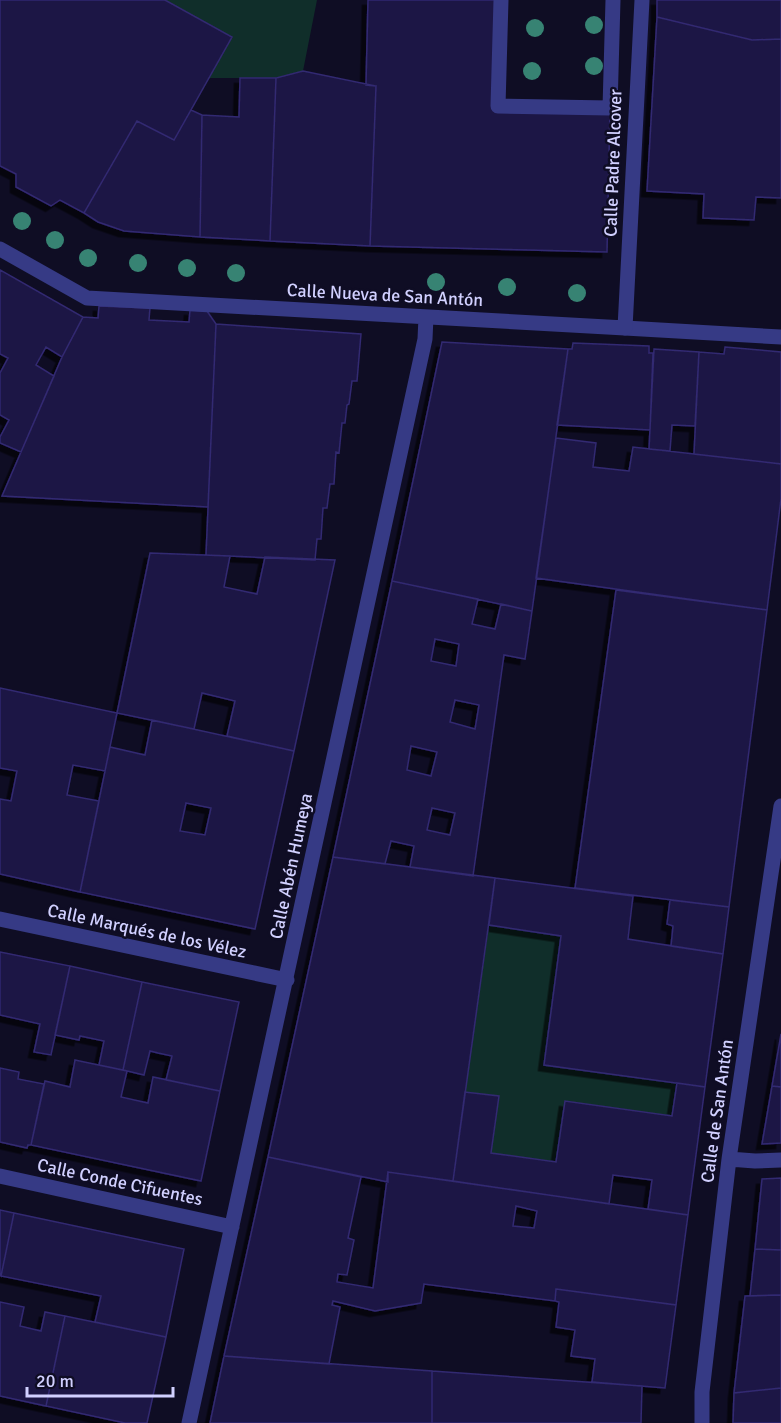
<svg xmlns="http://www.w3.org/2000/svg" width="781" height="1423" font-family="Signika,sans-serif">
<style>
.green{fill:#102e2a}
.building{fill:#1e1845;stroke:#322972;stroke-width:1.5;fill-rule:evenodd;filter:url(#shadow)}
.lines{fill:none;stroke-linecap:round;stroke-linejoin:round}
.pedestrian{stroke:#363a85;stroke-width:15}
.minor{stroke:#363a85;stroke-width:15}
.tree{fill:#378373}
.labels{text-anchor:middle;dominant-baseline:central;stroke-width:5;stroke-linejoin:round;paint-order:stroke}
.street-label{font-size:18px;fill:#d1d0ff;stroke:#0f0d24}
</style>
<defs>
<filter id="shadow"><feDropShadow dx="-5.5" dy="5.5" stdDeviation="0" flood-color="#0009"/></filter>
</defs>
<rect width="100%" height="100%" fill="#0f0d24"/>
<path class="green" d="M 165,0 L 317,0 L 303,71 L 276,78 L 209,78 L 232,37 Z
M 489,925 L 561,936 L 544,1065 L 677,1083 L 672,1116 L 565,1101 L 556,1162 L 491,1153 L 499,1097 L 465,1092 Z"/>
<path class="building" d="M 0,0 L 165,0 L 232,37 L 174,140 L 137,121 L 84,213 L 60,200 L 51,206 L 16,187 L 16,174 L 0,166 Z
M 368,0 L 501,0 L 498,106 L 610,108 L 607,252 L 370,246 L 376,86 L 366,85 Z
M 657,0 L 781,0 L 781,39 L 752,40 L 657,17 Z
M 657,17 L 752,40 L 781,39 L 781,198 L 756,197 L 754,220 L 703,218 L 704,194 L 647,191 Z
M 303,71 L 376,86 L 370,246 L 270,241 L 276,78 Z
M 240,78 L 276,78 L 270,241 L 200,237 L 202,115 L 239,117 Z
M 191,110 L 202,115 L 200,237 L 124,231 L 98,222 L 84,213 L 137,121 L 174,140 Z
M 0,270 L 83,317 L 62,357 L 46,347 L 36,365 L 54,376 L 21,452 L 0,443 L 0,437 L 9,420 L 0,415 L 0,373 L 8,358 L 0,354 Z
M 99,306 L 150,308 L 149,320 L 189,322 L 190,310 L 207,311 L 216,324 L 208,507 L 2,496 L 62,357 L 83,317 L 98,318 Z
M 216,324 L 361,334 L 357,381 L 352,381 L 349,404 L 347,405 L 345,423 L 342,423 L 339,453 L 336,452 L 334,484 L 330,484 L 327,508 L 323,508 L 321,539 L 317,539 L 315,560 L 206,555 Z
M 442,342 L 568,349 L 532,611 L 392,581 Z
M 573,343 L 649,346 L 649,353 L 653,353 L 650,430 L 557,425 L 568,349 L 572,349 Z
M 725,347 L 781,352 L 781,464 L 694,454 L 699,352 L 724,354 Z
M 654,349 L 699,352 L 695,426 L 672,425 L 670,451 L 649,449 Z
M 556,438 L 596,443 L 593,467 L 629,471 L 633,447 L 781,464 L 781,499 L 767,610 L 536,578 Z
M 150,553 L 230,556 L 224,587 L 257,594 L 265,557 L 335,560 L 294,751 L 227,736 L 235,701 L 202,693 L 194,729 L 117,713 Z
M 392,581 L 478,599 L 472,624 L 495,629 L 501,604 L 532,611 L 525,659 L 504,655 L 473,876 L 410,867 L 414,846 L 391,841 L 385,864 L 333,857 ZM 435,639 L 459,644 L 456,666 L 431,661 ZM 455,700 L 479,705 L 475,729 L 450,722 ZM 411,746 L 437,752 L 431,776 L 407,770 ZM 432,808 L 455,813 L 450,835 L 427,830 Z
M 616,590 L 767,610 L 729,907 L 575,888 Z
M 0,688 L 117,713 L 105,771 L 73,765 L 67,795 L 99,801 L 80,892 L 0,874 L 0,799 L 11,801 L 17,771 L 0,768 Z
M 152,720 L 294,751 L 255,929 L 80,892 L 110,747 L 145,755 ZM 186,803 L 211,808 L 205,835 L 180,831 Z
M 333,857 L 495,878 L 453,1181 L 388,1172 L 388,1182 L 268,1157 Z
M 495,878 L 633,896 L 628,939 L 723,954 L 705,1087 L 544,1065 L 561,936 L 489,925 Z
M 670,900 L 729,907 L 723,954 L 671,946 L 673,926 L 667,924 Z
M 0,952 L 70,966 L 51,1055 L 34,1052 L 40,1024 L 0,1015 Z
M 70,966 L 142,982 L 123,1070 L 99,1065 L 104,1041 L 80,1036 L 79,1040 L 55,1035 Z
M 142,982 L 239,1002 L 220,1091 L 166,1080 L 172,1056 L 158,1053 L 150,1051 L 144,1075 L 123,1070 Z
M 781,1034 L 781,1087 L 772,1086 Z
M 75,1060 L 127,1071 L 121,1097 L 148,1103 L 153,1077 L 220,1091 L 201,1181 L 31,1145 L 45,1081 L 70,1087 Z
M 0,1068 L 19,1072 L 18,1079 L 44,1084 L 31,1145 L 28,1145 L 27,1148 L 0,1142 Z
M 677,1083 L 705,1087 L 688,1215 L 648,1209 L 652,1180 L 613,1175 L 609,1204 L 453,1181 L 465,1092 L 499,1096 L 491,1153 L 556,1162 L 565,1101 L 672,1116 Z
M 772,1086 L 781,1087 L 781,1143 L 762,1144 Z
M 268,1157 L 361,1177 L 348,1238 L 354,1240 L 347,1275 L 338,1274 L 337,1282 L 373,1288 L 388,1172 L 688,1215 L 676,1305 L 556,1289 L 555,1301 L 424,1284 L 421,1303 L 375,1311 L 333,1301 L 332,1305 L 340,1307 L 329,1364 L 224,1356 ZM 516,1206 L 537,1211 L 534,1228 L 513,1226 Z
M 781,1178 L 781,1250 L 755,1249 L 762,1179 Z
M 0,1210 L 14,1213 L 1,1276 L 0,1275 Z
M 14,1213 L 184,1249 L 166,1337 L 95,1322 L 101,1296 L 1,1276 Z
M 755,1249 L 781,1250 L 781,1295 L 750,1296 Z
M 556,1289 L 676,1305 L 665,1388 L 592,1382 L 595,1359 L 571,1356 L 575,1330 L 556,1327 L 559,1302 L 555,1301 Z
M 775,1295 L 781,1295 L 781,1388 L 734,1393 L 745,1296 Z
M 0,1302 L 24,1307 L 20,1326 L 41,1331 L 45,1312 L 65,1316 L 46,1406 L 0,1396 Z
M 65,1316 L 166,1337 L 147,1423 L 125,1423 L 46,1406 Z
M 224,1356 L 432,1371 L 432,1423 L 210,1423 Z
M 432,1371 L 642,1386 L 641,1423 L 432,1423 Z
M 781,1388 L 781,1423 L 733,1423 L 734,1393 Z"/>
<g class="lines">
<path class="pedestrian" d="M 501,0 L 498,106 L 610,108 L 613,0
M 625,328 L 781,337
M 729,1159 L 755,1161 L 781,1160
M 702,1423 L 702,1392 L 729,1159 L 781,806"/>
<path class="minor" d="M 0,249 L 87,298 L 625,328 L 642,0
M 0,919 L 287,980
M 0,1176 L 232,1227
M 189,1423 L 425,339 L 426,317"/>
</g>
<g class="tree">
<circle cx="594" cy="25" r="9"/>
<circle cx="535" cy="28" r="9"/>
<circle cx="594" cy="66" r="9"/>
<circle cx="532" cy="71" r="9"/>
<circle cx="22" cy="221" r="9"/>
<circle cx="55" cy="240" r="9"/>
<circle cx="88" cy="258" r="9"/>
<circle cx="138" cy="263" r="9"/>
<circle cx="187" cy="268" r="9"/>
<circle cx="236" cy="273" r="9"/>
<circle cx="436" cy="282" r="9"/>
<circle cx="507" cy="287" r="9"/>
<circle cx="577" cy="293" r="9"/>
</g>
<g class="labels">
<g class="street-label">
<text transform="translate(613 163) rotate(-88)">Calle Padre Alcover</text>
<text transform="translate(385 295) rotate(3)">Calle Nueva de San Antón</text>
<text transform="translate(291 866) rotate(-78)">Calle Abén Humeya</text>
<text transform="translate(147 931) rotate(12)">Calle Marqués de los Vélez</text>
<text transform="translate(717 1111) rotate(-82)">Calle de San Antón</text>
<text transform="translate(120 1182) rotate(12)">Calle Conde Cifuentes</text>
</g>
</g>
<path d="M27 1387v9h146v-9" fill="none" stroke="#d1d0ff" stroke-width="3"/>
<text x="36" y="1387" font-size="18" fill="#d1d0ff" stroke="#0f0d24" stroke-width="4.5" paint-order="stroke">20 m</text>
</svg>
